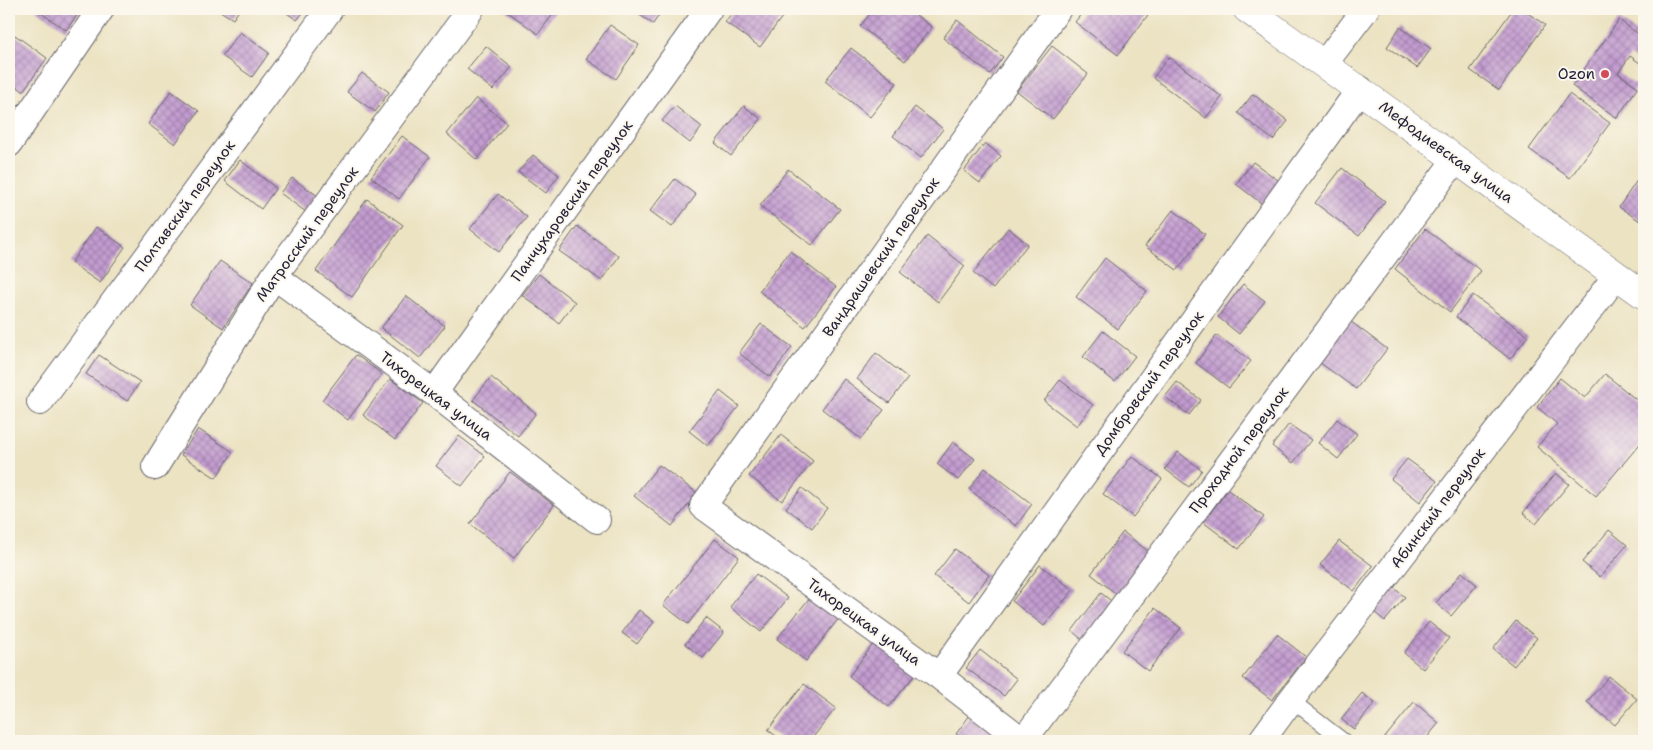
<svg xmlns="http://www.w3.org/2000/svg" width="1653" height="750" font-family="'Shantell Sans',sans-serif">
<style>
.building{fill:url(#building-cross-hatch)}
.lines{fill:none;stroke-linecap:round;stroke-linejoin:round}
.service-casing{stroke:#69666b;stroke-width:16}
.minor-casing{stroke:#69666b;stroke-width:28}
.primary-casing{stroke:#69666b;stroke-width:29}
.service{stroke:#fff;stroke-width:14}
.minor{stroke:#fff;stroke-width:26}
.primary{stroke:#fff;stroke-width:28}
.poi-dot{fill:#d1495b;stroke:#fbf7ec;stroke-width:2}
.labels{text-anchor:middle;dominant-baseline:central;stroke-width:4;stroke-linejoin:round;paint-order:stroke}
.poi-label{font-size:15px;fill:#22223b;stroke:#fbf7ec;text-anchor:end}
.street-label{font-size:15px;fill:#22223b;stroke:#fbf7ec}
</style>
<defs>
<pattern id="building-cross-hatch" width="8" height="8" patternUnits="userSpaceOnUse" patternTransform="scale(1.25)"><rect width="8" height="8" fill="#c39cd0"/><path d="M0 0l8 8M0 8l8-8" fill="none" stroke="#9e7faa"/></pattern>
</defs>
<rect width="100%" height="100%" fill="#fbf7ec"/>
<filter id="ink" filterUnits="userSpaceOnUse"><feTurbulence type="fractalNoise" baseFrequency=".02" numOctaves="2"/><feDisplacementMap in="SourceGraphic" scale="10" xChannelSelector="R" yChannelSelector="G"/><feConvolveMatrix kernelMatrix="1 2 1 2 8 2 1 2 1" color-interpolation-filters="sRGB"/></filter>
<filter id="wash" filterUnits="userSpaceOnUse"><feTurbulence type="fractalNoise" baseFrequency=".0096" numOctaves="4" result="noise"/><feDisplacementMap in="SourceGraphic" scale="20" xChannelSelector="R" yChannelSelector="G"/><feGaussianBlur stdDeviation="1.12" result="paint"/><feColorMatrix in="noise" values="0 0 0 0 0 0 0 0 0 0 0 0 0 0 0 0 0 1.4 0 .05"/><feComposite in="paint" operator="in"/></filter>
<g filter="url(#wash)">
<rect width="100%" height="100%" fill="#ece3c3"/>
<g id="blocks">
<path class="building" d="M 35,9 L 82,9 L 66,30 Z
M 217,9 L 240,9 L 233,19 Z
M 281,9 L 306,9 L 297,20 Z
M 504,9 L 557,9 L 538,34 Z
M 631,9 L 663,9 L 653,24 Z
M 735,9 L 779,9 L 785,13 L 760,47 L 725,22 Z
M 874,9 L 908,9 L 932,27 L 905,61 L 860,26 Z
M 1085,9 L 1140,9 L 1148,15 L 1118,55 L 1075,22 Z
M 1513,9 L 1522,9 L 1545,25 L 1499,90 L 1470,70 Z
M 957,20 L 1003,57 L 990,74 L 943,38 Z
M 1619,20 L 1644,38 L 1644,66 L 1630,56 L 1618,73 L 1638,87 L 1617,118 L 1572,86 Z
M 610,25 L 639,45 L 616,79 L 586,59 Z
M 1400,27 L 1431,49 L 1417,68 L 1387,47 Z
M 240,32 L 269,53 L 252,77 L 222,56 Z
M 15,35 L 47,58 L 23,91 L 9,81 L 9,43 Z
M 486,46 L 512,67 L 493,90 L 467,69 Z
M 1052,46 L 1088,74 L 1053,119 L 1017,91 Z
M 851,48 L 897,83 L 870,117 L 825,81 Z
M 1169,57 L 1222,97 L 1206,118 L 1153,78 Z
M 362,73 L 389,92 L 375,112 L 347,92 Z
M 171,91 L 199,111 L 175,144 L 148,124 Z
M 1253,94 L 1288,121 L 1273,140 L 1238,113 Z
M 1569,94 L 1610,123 L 1570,178 L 1529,149 Z
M 476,98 L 507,123 L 477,160 L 447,134 Z
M 675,106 L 702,127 L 690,143 L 662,121 Z
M 744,106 L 761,119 L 731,156 L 715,143 Z
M 915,107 L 943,129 L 921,158 L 893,136 Z
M 402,136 L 430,157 L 399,199 L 371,177 Z
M 985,143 L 1001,156 L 980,183 L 964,171 Z
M 533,155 L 559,175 L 546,193 L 518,172 Z
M 240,160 L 276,188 L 261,209 L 225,181 Z
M 1253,162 L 1282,183 L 1265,206 L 1236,184 Z
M 1342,168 L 1385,201 L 1359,236 L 1315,203 Z
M 788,169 L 840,209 L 812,245 L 760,206 Z
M 1644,170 L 1644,215 L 1640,221 L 1619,207 Z
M 292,178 L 318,196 L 306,212 L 280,193 Z
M 675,179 L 696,195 L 672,227 L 650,211 Z
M 498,194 L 527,217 L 499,252 L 470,229 Z
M 367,199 L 403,225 L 352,297 L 316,271 Z
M 1173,210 L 1205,234 L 1177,270 L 1145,246 Z
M 577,226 L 619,256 L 602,281 L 559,251 Z
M 96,227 L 125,247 L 100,283 L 71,263 Z
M 1008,228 L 1028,244 L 993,289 L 973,273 Z
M 1425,229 L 1481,271 L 1450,312 L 1395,269 Z
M 927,236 L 965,266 L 938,302 L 900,272 Z
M 790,251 L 836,287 L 805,327 L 759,291 Z
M 1105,258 L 1147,291 L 1118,329 L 1076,297 Z
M 220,261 L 253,283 L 223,328 L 190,305 Z
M 539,274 L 575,302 L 559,323 L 522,295 Z
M 1243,284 L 1265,301 L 1239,334 L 1218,317 Z
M 1473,295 L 1528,336 L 1510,359 L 1456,317 Z
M 406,296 L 445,326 L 420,358 L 381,328 Z
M 1350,321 L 1387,349 L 1356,389 L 1319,362 Z
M 761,324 L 792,347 L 770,377 L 739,353 Z
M 1103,331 L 1135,356 L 1115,382 L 1083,357 Z
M 1217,335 L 1251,361 L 1229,388 L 1196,363 Z
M 876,353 L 908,378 L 889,403 L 857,379 Z
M 99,355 L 140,382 L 127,401 L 86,374 Z
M 356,355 L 382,374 L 348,420 L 322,400 Z
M 1605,374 L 1644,406 L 1644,439 L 1596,496 L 1537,447 L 1557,424 L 1537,407 L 1560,378 L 1585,398 Z
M 491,377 L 536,413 L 518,436 L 473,400 Z
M 390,379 L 423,403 L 395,440 L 363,415 Z
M 844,379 L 884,410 L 861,439 L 822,409 Z
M 1060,380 L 1093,405 L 1077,426 L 1044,401 Z
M 1177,382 L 1201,400 L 1189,415 L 1165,397 Z
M 720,391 L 739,406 L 708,446 L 689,431 Z
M 1337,419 L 1357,434 L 1338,459 L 1318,443 Z
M 1289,424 L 1311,440 L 1293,463 L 1272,446 Z
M 198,429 L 233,452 L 216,478 L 181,455 Z
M 781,435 L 813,461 L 782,501 L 749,476 Z
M 459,436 L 485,456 L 462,486 L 436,466 Z
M 953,442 L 975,459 L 958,480 L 937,464 Z
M 1178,452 L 1202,470 L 1189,487 L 1165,469 Z
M 1132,456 L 1162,479 L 1133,517 L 1103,494 Z
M 1407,459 L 1437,481 L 1420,502 L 1391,479 Z
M 659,465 L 697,493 L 672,526 L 634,496 Z
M 985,468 L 1032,504 L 1016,526 L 969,489 Z
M 510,472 L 554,505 L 514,558 L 470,524 Z
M 1556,473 L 1569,484 L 1536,524 L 1523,513 Z
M 802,488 L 827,508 L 812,528 L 786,508 Z
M 1228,490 L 1264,517 L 1239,549 L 1203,522 Z
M 1609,530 L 1627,545 L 1600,577 L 1582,562 Z
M 1123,532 L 1152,554 L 1119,596 L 1091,574 Z
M 715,539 L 739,557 L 688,624 L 663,605 Z
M 1339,541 L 1373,566 L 1354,591 L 1320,565 Z
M 955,549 L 989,575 L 969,602 L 934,576 Z
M 1040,565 L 1073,590 L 1044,626 L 1012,601 Z
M 1462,572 L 1477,585 L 1451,616 L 1436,603 Z
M 756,574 L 788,598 L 761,632 L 730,607 Z
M 1394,588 L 1405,597 L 1385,621 L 1374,612 Z
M 1101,593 L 1115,604 L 1085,642 L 1072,631 Z
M 811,596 L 839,618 L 806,661 L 777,639 Z
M 1155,608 L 1181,628 L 1148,671 L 1122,651 Z
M 639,610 L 654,622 L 637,644 L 622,633 Z
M 706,618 L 724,632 L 703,658 L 685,644 Z
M 1516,621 L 1537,638 L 1514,666 L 1493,649 Z
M 1429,622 L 1449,638 L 1423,669 L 1404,653 Z
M 1277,634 L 1306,657 L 1272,700 L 1243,678 Z
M 877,639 L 918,671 L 889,707 L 849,676 Z
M 980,650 L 1017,679 L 1004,696 L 966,668 Z
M 1609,676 L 1637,699 L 1615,725 L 1587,702 Z
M 804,684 L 836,708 L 810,741 L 783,741 L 768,730 Z
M 1362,693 L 1375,703 L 1354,729 L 1341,719 Z
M 1414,702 L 1439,723 L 1424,741 L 1384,741 L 1383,740 Z
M 970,715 L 1004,741 L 966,741 L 956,734 Z"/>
</g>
</g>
<g filter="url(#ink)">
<use href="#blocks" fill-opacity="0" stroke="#69666b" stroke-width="1"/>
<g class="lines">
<defs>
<path id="service" d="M 1291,700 L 1344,741"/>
<path id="minor" d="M 1058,9 L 703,506 L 939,676 L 1023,741 L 1456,159
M 1324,64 L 1366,9
M 9,144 L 101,9
M 274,276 L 434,393 L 597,520
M 434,393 L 709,9
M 40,402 L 330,9
M 155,467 L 274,276 L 471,9
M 939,676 L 1360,89
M 1261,741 L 1291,700 L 1617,275"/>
<path id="primary" d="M 1247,9 L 1644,295"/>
</defs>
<use href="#service" class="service-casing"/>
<use href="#minor" class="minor-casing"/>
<use href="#primary" class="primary-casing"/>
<use href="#service" class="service"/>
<use href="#minor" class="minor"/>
<use href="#primary" class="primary"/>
</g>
</g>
<circle class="poi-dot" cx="1605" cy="74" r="5"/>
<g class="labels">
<g class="poi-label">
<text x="1595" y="74">Ozon</text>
</g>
<g class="street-label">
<text transform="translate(1446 152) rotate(36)">Мефодиевская улица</text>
<text transform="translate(572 201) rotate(-54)">Панчухаровский переулок</text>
<text transform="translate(185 206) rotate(-54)">Полтавский переулок</text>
<text transform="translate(307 234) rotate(-54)">Матросский переулок</text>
<text transform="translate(881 257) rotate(-55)">Вандрашевский переулок</text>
<text transform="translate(1149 383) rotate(-54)">Домбровский переулок</text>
<text transform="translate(436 396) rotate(37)">Тихорецкая улица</text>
<text transform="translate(1239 450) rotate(-53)">Проходной переулок</text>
<text transform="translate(1438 508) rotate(-53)">Абинский переулок</text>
<text transform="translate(864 622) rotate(36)">Тихорецкая улица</text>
</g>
</g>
<rect width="1653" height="750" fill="none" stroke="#fbf7ec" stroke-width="30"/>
</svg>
